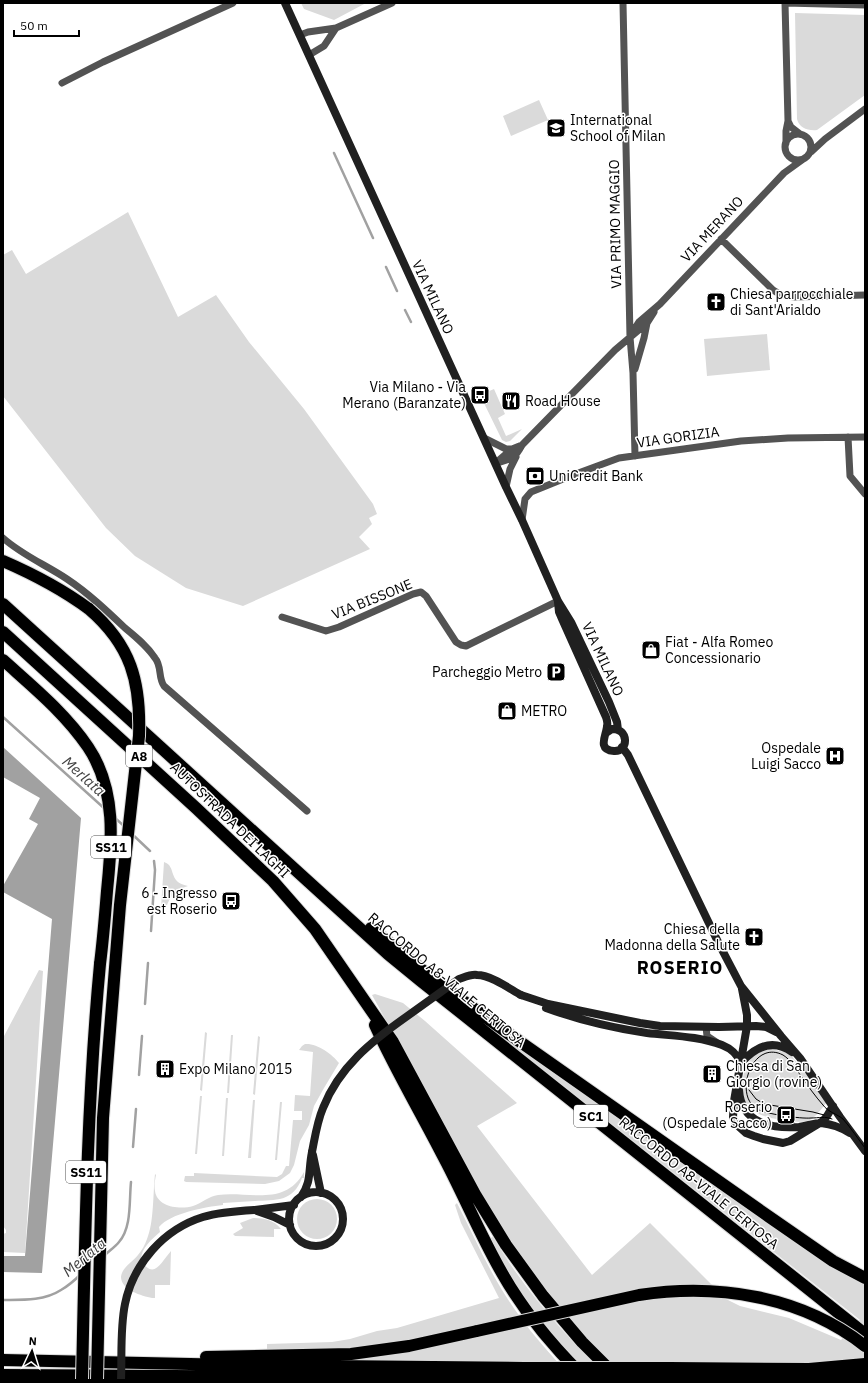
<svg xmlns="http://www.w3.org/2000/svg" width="868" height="1383" font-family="'IBM Plex Sans',sans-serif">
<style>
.green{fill:#dadada}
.water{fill:#a1a1a1}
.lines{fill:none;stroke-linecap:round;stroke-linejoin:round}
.stream{stroke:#a1a1a1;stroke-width:2.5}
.highway-casing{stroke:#dbdbdb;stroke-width:14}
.street{stroke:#535353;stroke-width:7}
.secondary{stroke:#202020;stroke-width:8}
.highway{stroke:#000;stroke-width:12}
.tram{stroke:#000;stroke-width:1}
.highway-bridge-casing{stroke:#dbdbdb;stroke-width:14;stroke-linecap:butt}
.secondary-bridge{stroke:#202020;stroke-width:8}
.highway-bridge{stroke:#000;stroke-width:12}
.labels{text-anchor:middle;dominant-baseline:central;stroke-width:3;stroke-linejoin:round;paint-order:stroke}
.shield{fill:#fff;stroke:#4c4c4c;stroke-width:1}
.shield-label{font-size:13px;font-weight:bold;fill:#000}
.poi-label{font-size:14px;fill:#000;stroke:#fff;text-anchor:start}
.street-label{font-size:14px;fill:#000;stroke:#fff}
.water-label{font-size:15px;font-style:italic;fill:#424242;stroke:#fff}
.district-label{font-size:18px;font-weight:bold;letter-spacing:1px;fill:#000;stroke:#fff}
</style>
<rect width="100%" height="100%" fill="#fff"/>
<path class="green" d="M 301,3 L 366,3 L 334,20 L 304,9 Z
M 795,13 L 865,15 L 865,95 L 817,130 C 808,131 799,128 797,119 Z
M 539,100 L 548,120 L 511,136 L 503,116 Z
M 128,212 L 178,317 L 216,295 L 249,342 L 304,409 L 373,504 L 377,514 L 369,518 L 372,524 L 359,537 L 370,549 L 243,606 L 186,588 L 135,556 L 106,528 L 3,396 L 3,255 L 12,250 L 26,274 Z
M 767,334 L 770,370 L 707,376 L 704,339 Z
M 494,389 L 505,414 L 498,418 L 506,436 L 522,429 L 510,441 L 506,442 L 502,440 L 480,395 Z
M 164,862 C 177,866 167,882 188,886 C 176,890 170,895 166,908 L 161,908 Z
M 39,970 L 43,971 L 25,1253 L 3,1252 L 3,1234 L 6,1233 L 6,1230 L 3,1226 L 3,1038 Z
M 375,994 L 403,1003 L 425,1021 L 517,1103 L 477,1126 L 592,1275 L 650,1223 L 726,1299 L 740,1306 L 789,1318 L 841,1340 L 860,1320 L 504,1039 L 506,1036 L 865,1283 L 865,1359 L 826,1362 L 779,1364 L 669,1380 L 608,1361 L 567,1317 L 525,1264 L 490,1210 L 372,995 Z
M 205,1032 L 207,1033 L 202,1091 L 200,1090 Z
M 231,1035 L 233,1035 L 229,1093 L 227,1093 Z
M 258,1036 L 260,1037 L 255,1095 L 253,1094 Z
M 305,1044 C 317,1043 332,1054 339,1063 L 324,1088 L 314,1106 L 309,1125 L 300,1141 L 294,1165 L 290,1173 L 279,1181 L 265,1184 L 186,1182 L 184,1181 L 185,1176 L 194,1176 L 194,1173 L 277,1177 L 282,1174 L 286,1166 L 289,1166 L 293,1120 L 302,1120 L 302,1111 L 294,1111 L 295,1095 L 310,1096 L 313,1052 L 299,1050 L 302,1046 Z
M 771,1049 L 785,1052 L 791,1055 L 827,1102 C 810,1123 811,1124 783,1120 C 769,1118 757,1116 747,1105 C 738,1093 742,1065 754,1056 C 759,1052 765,1050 771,1049 Z
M 200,1096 L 202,1096 L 197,1154 L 195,1154 Z
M 226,1098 L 228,1098 L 224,1156 L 222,1156 Z
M 253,1100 L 255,1100 L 251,1158 L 248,1158 Z
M 280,1102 L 282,1102 L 277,1160 L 275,1160 Z
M 304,1172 L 304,1178 L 302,1178 C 293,1202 276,1200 255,1201 C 244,1202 233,1202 223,1203 L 223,1205 C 205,1207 171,1213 159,1227 L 160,1232 C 152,1239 141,1248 141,1260 C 154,1281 161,1262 171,1251 L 170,1285 L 155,1285 L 155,1298 L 152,1298 C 142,1296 121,1290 121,1277 C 122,1267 133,1262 138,1255 C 142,1250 145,1245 147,1239 C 154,1223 153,1192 155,1174 L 156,1175 C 155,1180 154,1186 155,1191 C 157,1207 180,1210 193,1206 C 202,1203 209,1196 218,1195 C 249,1191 285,1207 304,1172 Z
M297 1219a20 20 0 1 1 40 0a20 20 0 1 1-40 0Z
M 457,1203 C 472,1232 485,1262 502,1290 C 522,1323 548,1353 575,1380 L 524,1362 L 331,1360 L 480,1335 L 475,1325 L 416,1339 L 343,1350 L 267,1352 L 267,1344 L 332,1342 L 350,1339 L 377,1331 L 397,1328 L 499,1298 L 461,1223 L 455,1205 Z
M 253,1218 C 264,1218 274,1220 281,1229 L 274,1229 L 274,1237 L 235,1236 L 233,1234 L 243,1228 L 240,1223 Z
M 493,1237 C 525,1291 566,1336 610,1380 L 591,1376 L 548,1330 L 518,1289 L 495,1249 L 490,1238 Z"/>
<path class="water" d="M 3,747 L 81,818 L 42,1273 L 3,1272 L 3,1256 L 25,1256 L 52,919 L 3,892 L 3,886 L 38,824 L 29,819 L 40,798 L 3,777 Z"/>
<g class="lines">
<path class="stream" d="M 334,153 L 373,238
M 386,267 L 397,291
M 405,310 L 411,322
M 3,717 L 105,809
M 115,818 L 124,826
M 132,834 L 150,851
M 151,931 L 155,870 L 154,861
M 145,1004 L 148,963
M 139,1075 L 142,1036
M 133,1147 L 136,1109
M 105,1255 C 109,1251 115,1247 119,1242 C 132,1227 129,1201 131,1182
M 3,1300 C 23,1300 44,1301 61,1290 C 68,1286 75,1280 81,1274"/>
<defs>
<path id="highway" d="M 3,561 C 33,574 62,589 89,609
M 3,604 L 388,954 L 421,981 L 865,1334
M 3,632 L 196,808 L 273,881 L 315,929 L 393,1042 L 476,1196 L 506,1245 L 543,1296 L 582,1342 L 612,1372
M 3,660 C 33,687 65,713 88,747 C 117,790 112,843 107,891 C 105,916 103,940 100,964
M 371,928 L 433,979 L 502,1029 L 768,1216 L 833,1261 L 865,1278
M 375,1025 C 395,1069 420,1111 442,1154 C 463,1193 480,1235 502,1273 C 523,1310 550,1343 580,1373
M 206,1357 L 351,1354 L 409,1346 L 477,1331
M 3,1360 L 237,1365 L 524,1368
M 670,1368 L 809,1369 L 865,1364
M 3,1375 L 524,1378
M 670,1379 L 807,1380 L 865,1375"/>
</defs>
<use href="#highway" class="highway-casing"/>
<path class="street" d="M 623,3 L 630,337 L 633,373 L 635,456
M 785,3 L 788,121 L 791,127 L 800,134
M 785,3 L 865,5
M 300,35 L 308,32 L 336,28 L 392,3
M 309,55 L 324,46 L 336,28
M 62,83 L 103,62 L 233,3
M785 147a13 13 0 1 1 26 0a13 13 0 1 1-26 0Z
M 786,143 L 786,131 L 788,121
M 811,152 L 825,139 L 865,109
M 721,239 L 773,290 L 781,295 L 794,297 L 865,295
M 630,336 L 639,322 L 660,304 L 784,173 L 802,160
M 635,369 L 644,338 L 647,323
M 848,437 L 850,476 L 865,494
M 484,438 L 506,449 L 512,449
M 498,461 L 512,449 L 522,445
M 496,463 C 511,459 514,460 522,445 L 615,350 L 647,323 L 654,312
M 506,487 L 510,469 L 516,457
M 522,520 L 525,499 L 531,492 L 573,475 L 619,458 L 741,441 L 788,438 L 865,437
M 3,538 C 22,555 46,565 67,579 C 88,593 106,610 125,628 C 136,637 147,646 155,658 C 162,666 158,678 164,686 L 307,811
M 282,617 L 326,631 L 339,627 L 413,594 L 421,592 L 426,596 L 456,642 L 461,645 L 466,646 L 558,601
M 706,1027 L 707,1036 L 716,1042"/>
<path class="secondary" d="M 285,3 L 506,487 L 522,520 L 558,601 L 571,622 L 609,702 L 617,722 L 618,730
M 558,602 L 559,612 L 562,619 L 606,717 C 607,720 608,723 607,726 C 607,734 596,750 614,751 C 629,752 629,728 612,729 L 606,733
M 622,747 L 628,755 L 719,944 L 741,986 L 781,1036 L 800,1058 L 840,1117 L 865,1151
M 742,989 L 747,1015 L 747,1026 L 734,1101 L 733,1117 L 736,1124 L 746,1133 L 754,1136 L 763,1139 L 783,1143 L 790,1141 L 823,1121 L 827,1116 L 833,1106
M 521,995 L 548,1004 L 640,1023 L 660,1026 L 719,1027 L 756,1026 L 766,1027 L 776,1032
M 546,1008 C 579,1020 613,1028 647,1033 C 672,1036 698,1036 722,1045 C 732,1049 737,1054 741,1063
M 741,1063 C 755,1047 772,1038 792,1052
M 739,1090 C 741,1123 771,1129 799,1127 C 807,1126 814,1123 821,1123 C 831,1124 842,1128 850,1133
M 313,1155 L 321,1193
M289 1219a27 27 0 1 1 54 0a27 27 0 1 1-54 0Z
M 301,1197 C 312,1181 308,1171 312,1152
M 255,1210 L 294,1205
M 257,1211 L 274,1217 L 290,1225"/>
<use href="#highway" class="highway"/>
<path class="tram" d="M 749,1090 L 756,1099 L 764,1104 L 813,1112 L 824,1115
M 832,1119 C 825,1116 819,1118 811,1118 C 801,1119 765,1114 757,1109 C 733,1095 752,1039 783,1055 C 791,1060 796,1069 801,1076 C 808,1086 815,1096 823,1105 C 828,1112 837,1114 843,1119 C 851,1128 858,1139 865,1148"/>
<defs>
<path id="highway-bridge" d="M 89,609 C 131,645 141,682 139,736 L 120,905 L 103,1118 L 97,1380
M 477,1331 L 639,1295 C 718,1283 801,1296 865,1346
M 524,1368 L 670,1368
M 524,1378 L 670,1379
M 82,1380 C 85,1241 87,1102 100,964"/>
</defs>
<use href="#highway-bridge" class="highway-bridge-casing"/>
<path class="secondary-bridge" d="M 312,1152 C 315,1137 317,1122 323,1108 C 339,1067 372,1041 406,1017 C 424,1004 441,992 459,979 C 465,977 471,974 477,975 C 491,975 510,989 521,995
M 121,1380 C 122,1355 120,1328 125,1304 C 133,1264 164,1229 203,1217 C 220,1212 238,1211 255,1210"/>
<use href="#highway-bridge" class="highway-bridge"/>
</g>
<defs>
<symbol id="school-square" viewBox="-11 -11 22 22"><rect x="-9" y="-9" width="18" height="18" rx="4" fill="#000" stroke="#fff"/><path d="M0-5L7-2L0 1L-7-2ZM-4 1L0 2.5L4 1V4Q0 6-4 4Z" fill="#fff"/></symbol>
<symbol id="church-square" viewBox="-11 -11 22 22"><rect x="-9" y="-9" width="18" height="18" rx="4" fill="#000" stroke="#fff"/><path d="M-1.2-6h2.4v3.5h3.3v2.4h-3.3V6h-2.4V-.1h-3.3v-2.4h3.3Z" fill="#fff"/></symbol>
<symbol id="bus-square" viewBox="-11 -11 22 22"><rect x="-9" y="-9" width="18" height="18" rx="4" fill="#000" stroke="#fff"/><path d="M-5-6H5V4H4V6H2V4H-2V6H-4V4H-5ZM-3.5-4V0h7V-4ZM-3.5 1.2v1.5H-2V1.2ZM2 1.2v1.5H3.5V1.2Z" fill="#fff"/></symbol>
<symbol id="restaurant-square" viewBox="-11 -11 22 22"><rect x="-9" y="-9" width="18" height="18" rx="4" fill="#000" stroke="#fff"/><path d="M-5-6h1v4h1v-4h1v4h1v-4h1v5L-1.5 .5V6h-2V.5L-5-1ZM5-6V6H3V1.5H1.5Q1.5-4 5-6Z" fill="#fff"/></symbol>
<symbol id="bank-square" viewBox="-11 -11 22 22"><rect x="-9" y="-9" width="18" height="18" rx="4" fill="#000" stroke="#fff"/><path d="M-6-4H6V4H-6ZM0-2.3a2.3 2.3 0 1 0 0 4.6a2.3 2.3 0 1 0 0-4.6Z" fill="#fff"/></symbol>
<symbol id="shop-square" viewBox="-11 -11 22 22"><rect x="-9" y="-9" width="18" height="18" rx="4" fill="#000" stroke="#fff"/><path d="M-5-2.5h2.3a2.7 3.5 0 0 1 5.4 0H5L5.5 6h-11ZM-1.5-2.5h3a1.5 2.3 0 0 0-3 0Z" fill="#fff"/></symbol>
<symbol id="parking-square" viewBox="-11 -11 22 22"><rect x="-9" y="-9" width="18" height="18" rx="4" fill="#000" stroke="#fff"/><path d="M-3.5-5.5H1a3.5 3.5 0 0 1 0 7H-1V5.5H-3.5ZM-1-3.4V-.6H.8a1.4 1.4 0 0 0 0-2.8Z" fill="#fff"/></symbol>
<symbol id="hospital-square" viewBox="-11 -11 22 22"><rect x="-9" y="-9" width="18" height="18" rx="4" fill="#000" stroke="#fff"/><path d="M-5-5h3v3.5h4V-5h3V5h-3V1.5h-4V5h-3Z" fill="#fff"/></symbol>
<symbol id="building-square" viewBox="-11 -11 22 22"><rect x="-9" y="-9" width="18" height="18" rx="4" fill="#000" stroke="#fff"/><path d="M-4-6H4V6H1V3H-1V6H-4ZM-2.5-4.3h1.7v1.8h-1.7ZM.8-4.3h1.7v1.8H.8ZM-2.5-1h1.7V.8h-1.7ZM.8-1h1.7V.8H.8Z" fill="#fff"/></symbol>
</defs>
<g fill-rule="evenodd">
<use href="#school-square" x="545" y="117" width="22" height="22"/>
<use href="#church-square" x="705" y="291" width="22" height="22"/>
<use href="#bus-square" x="469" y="384" width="22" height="22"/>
<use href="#restaurant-square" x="500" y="390" width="22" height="22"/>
<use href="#bank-square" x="524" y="465" width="22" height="22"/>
<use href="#shop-square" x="640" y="639" width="22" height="22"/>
<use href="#parking-square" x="545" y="661" width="22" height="22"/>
<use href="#shop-square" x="496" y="700" width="22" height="22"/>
<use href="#hospital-square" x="824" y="745" width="22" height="22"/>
<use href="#bus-square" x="220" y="890" width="22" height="22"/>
<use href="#church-square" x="743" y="926" width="22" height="22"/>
<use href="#building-square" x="154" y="1058" width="22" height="22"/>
<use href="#building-square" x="701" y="1063" width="22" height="22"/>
<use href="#bus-square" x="775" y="1104" width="22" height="22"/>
</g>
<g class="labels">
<g class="shield">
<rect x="126" y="745" width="26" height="22" rx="3"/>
<rect x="91" y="836" width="40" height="22" rx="3"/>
<rect x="574" y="1105" width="34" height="22" rx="3"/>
<rect x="66" y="1161" width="40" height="22" rx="3"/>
</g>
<g class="shield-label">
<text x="139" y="756">A8</text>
<text x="111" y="847">SS11</text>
<text x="591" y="1116">SC1</text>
<text x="86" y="1172">SS11</text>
</g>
<g class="poi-label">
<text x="570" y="120">International<tspan x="570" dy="16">School of Milan</tspan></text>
<text x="730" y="294">Chiesa parrocchiale<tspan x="730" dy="16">di Sant'Arialdo</tspan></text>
<text x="466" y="387" text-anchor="end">Via Milano - Via<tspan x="466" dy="16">Merano (Baranzate)</tspan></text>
<text x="525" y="401">Road House</text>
<text x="549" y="476">UniCredit Bank</text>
<text x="665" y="642">Fiat - Alfa Romeo<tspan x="665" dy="16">Concessionario</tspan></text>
<text x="542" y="672" text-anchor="end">Parcheggio Metro</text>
<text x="521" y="711">METRO</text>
<text x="821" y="748" text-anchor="end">Ospedale<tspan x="821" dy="16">Luigi Sacco</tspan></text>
<text x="217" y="893" text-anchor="end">6 - Ingresso<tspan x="217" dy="16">est Roserio</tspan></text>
<text x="740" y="929" text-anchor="end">Chiesa della<tspan x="740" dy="16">Madonna della Salute</tspan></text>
<text x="726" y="1066">Chiesa di San<tspan x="726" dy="16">Giorgio (rovine)</tspan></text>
<text x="179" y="1069">Expo Milano 2015</text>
<text x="772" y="1107" text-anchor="end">Roserio<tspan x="772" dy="16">(Ospedale Sacco)</tspan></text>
</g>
<g class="street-label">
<text transform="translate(615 224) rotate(-91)">VIA PRIMO MAGGIO</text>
<text transform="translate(712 229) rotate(-47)">VIA MERANO</text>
<text transform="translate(433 297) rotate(65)">VIA MILANO</text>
<text transform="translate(678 437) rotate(-8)">VIA GORIZIA</text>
<text transform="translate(372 599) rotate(-22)">VIA BISSONE</text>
<text transform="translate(603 659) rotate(65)">VIA MILANO</text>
<text transform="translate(230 820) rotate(44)">AUTOSTRADA DEI LAGHI</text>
<text transform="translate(447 980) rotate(40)">RACCORDO A8-VIALE CERTOSA</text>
<text transform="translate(699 1183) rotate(39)">RACCORDO A8-VIALE CERTOSA</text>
</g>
<g class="water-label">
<text transform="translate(84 776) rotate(42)">Merlata</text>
<text transform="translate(84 1257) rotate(-40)">Merlata</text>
</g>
<g class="district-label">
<text x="680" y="967">ROSERIO</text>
</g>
</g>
<rect width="868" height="1383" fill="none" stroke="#000000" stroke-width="8"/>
<g transform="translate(32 1351) rotate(4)" stroke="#ffffff" stroke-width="3" paint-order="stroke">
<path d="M0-3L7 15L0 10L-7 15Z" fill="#000000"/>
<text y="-6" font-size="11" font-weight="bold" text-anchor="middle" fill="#000000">N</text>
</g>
<path d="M14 30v6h65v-6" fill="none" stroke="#000000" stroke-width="2"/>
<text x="20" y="30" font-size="12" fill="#000000" stroke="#ffffff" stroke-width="3" paint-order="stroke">50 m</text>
</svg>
